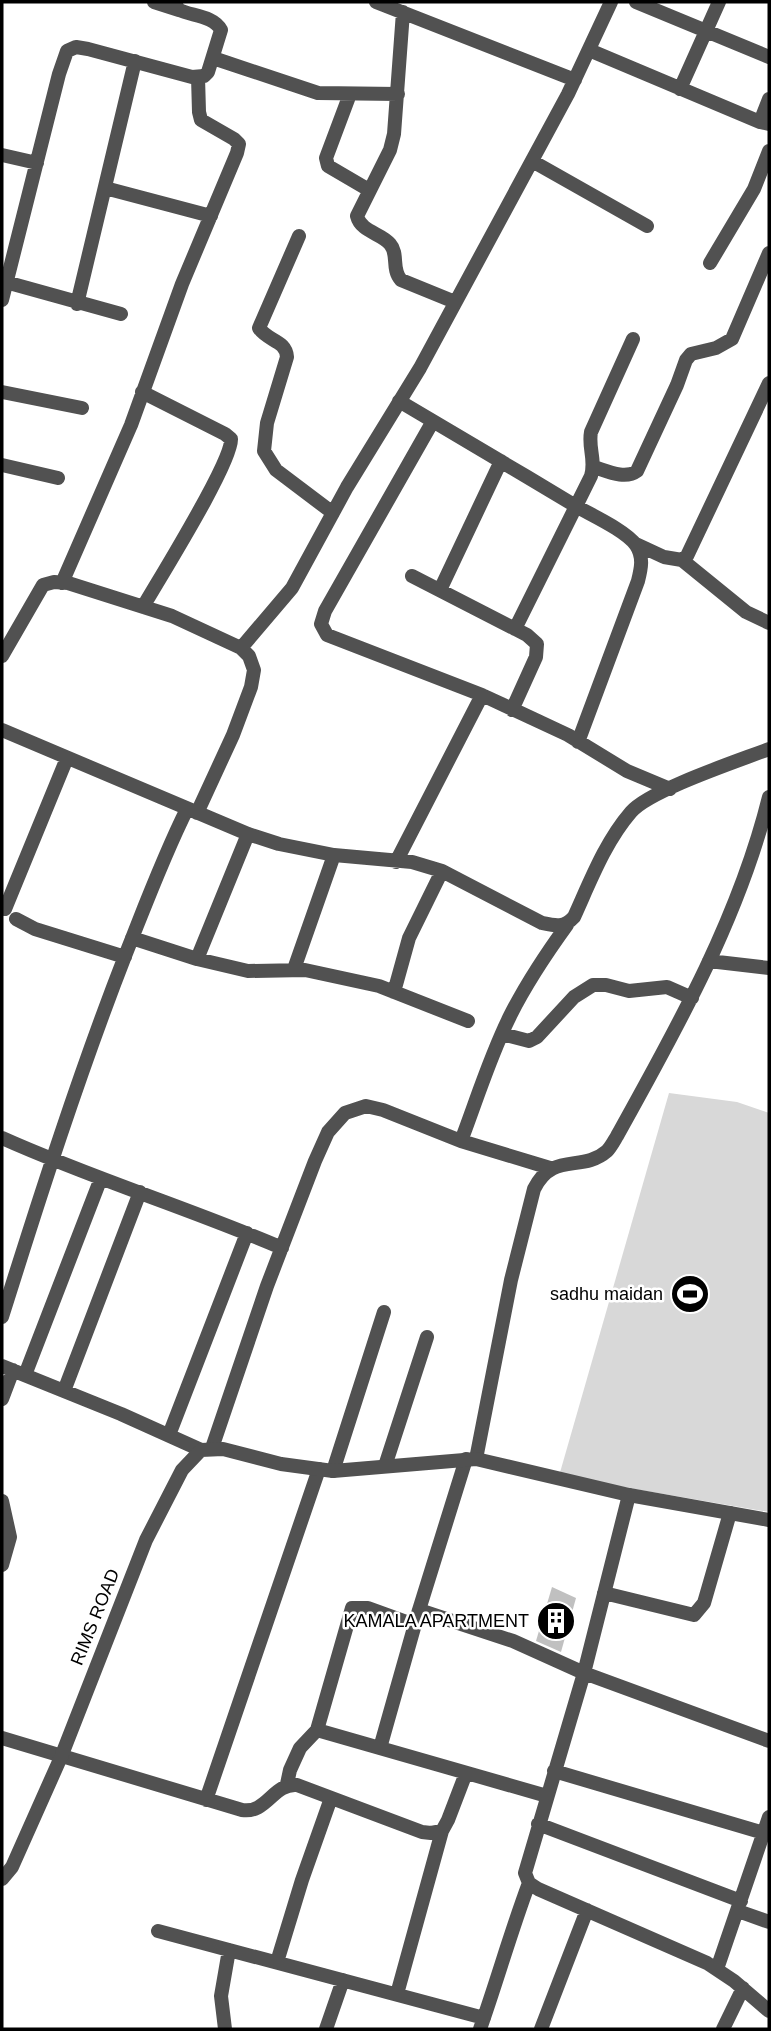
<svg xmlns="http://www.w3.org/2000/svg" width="771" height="2031" font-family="Helvetica,sans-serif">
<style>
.green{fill:#d8d8d8}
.building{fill:#c0c0c0}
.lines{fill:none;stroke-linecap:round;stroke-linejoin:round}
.minor{stroke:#515151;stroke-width:14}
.tertiary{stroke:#515151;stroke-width:14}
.labels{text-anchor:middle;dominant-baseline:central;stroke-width:5;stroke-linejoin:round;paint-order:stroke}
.poi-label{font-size:18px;fill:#000;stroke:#fff;text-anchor:end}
.street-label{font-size:18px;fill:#000;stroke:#fff}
</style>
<rect width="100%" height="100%" fill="#fff"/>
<path class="green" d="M 669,1093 L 737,1102 L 769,1113 L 769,1512 L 559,1476 Z"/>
<path class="building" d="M 552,1587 L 576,1598 L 561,1652 L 536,1641 Z"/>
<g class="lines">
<path class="minor" d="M 154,2 L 179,10
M 376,2 L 575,80
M 636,2 L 769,57
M 403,12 L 394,134 L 390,150 L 357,216 C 361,232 381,233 390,244 C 399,254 391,269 401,280 L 455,302
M 589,50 L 760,122 L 769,124
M 213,58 L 318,93 L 398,94
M 680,89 L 719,2
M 350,94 L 326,158 L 328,166 L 369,190
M 760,122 L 769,99
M 2,155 L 37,163
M 532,161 L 647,226
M 105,188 L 211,216
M 299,236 L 259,328 C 267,341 286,340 287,357 L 267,423 L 264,451 L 276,470 L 333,513
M 710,263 L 754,189 L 769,151
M 2,281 L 121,314
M 2,300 L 59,74 L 67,51 L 76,47 L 88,49 L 192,77 L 204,76 L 208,72 L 221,30 C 214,16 192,16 179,10 L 174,2
M 77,304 L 135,61
M 2,392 L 82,408
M 142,392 L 225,434 L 231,439 C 232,463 159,579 143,607
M 399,401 C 458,436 516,470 574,505 C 591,515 625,530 636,545 C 644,557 641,569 638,581 L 578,742
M 433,421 L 325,611 L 321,624 L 327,635 L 482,695 L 568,735 L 627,771 L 670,789
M 2,465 L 58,478
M 594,467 C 607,471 625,480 637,471 L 677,385 L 686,360 L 691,354 L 716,348 L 732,339 L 769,253
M 636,544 L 664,557 L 682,560 L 687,556 L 769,383
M 682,560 L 746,612 L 769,623
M 412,576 L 527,635 L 537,644 L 536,657 L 512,710
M 62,583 L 131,425 L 182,284 L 237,153 L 239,144 L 234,139 L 201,120 L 199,112 L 198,77
M 440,590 L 501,461
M 515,629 L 591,476 C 596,460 588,448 591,432 L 633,339
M 241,648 L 292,588 L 347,487 L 420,368 L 568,94 L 611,2
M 2,656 L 43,585 L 54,582 L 68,583 L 172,616 L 241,648 L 249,656 L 254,670 L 251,687 L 233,735 L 197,813
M 2,730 L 248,834 L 279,844 L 334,855 L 412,862 L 442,871 L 542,923 C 556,926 564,928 574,917 C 590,882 605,842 631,812 C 650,790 738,761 769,749
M 396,862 L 482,695
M 5,909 L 67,758
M 16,919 L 35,929 L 125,957
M 132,938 L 197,959 L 248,971 L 305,970 L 379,986 L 468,1021
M 197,959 L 248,834
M 709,961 L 769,968
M 294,969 L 334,855
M 394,992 L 409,938 L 442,871
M 502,1034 L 529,1041 L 537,1037 L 574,997 L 593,985 L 606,985 L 629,991 L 667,987 L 692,998
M 2,1138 C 93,1179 189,1208 282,1248
M 461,1141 C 477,1099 490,1056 510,1016 C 526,984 546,954 567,925
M 2,1317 C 40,1196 79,1074 125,956 C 145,906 163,857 187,809
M 2,1366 L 121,1414 L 201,1450
M 25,1375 L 101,1178
M 64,1391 L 140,1192
M 2,1399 L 13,1370
M 169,1435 L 247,1233
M 212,1448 L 267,1286 L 315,1161 L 328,1132 L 345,1113 L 366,1106 L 383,1110 L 461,1141 L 550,1168
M 476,1459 L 511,1280 L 534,1189 C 553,1151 582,1173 607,1151 C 611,1147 614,1141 617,1136 C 677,1028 739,918 769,797
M 385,1466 L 427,1337
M 333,1471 L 384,1312
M 629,1495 L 584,1673 L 525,1873 L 529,1883 L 538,1889 L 707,1963 L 734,1981 L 769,2011
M 2,1501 L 10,1537 L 2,1565
M 604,1593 L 694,1615 L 704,1603 L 730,1513
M 419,1610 L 513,1641 L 584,1673 L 769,1741
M 317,1730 L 547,1796
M 2,1738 L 242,1810 C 267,1814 273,1783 297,1785 L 422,1832 L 431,1833 L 442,1831 L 448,1820 L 466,1773
M 380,1748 L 419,1610 L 466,1459
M 554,1771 L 764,1833
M 287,1784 L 290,1770 L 300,1748 L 317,1730 L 352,1608 L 368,1608 L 415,1625
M 206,1800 L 319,1469
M 538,1824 L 741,1901
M 738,1911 L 769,1922
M 158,1931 L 484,2018
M 277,1962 L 302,1880 L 331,1798
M 717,1969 L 769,1817
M 397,1994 L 442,1831
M 225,2029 L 221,1996 L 229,1950
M 326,2029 L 343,1980
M 480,2029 C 497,1981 511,1931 529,1883
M 541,2029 L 587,1910
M 723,2029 L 743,1988"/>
<path class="tertiary" d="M 2,1879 L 12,1867 L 61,1757 L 146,1540 L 182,1470 L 201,1450 L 223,1449 L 281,1464 L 333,1471 L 476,1459 L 629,1495 L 769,1520"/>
</g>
<defs>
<symbol id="stadium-disc" viewBox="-11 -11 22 22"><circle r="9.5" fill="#000" stroke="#fff"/><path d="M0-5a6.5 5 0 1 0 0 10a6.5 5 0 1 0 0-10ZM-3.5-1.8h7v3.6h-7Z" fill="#fff"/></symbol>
<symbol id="building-disc" viewBox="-11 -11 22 22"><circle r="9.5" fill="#000" stroke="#fff"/><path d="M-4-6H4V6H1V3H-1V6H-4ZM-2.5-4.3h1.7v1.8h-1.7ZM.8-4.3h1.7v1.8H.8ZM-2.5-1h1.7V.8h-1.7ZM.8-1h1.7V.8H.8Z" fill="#fff"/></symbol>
</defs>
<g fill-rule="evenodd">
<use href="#stadium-disc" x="668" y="1272" width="44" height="44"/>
<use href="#building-disc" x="534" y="1599" width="44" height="44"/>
</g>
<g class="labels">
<g class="poi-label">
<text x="663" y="1294">sadhu maidan</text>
<text x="529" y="1621">KAMALA APARTMENT</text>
</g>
<g class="street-label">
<text transform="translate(95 1617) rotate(-68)">RIMS ROAD</text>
</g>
</g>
<rect width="771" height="2031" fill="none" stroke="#000000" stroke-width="7"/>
</svg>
